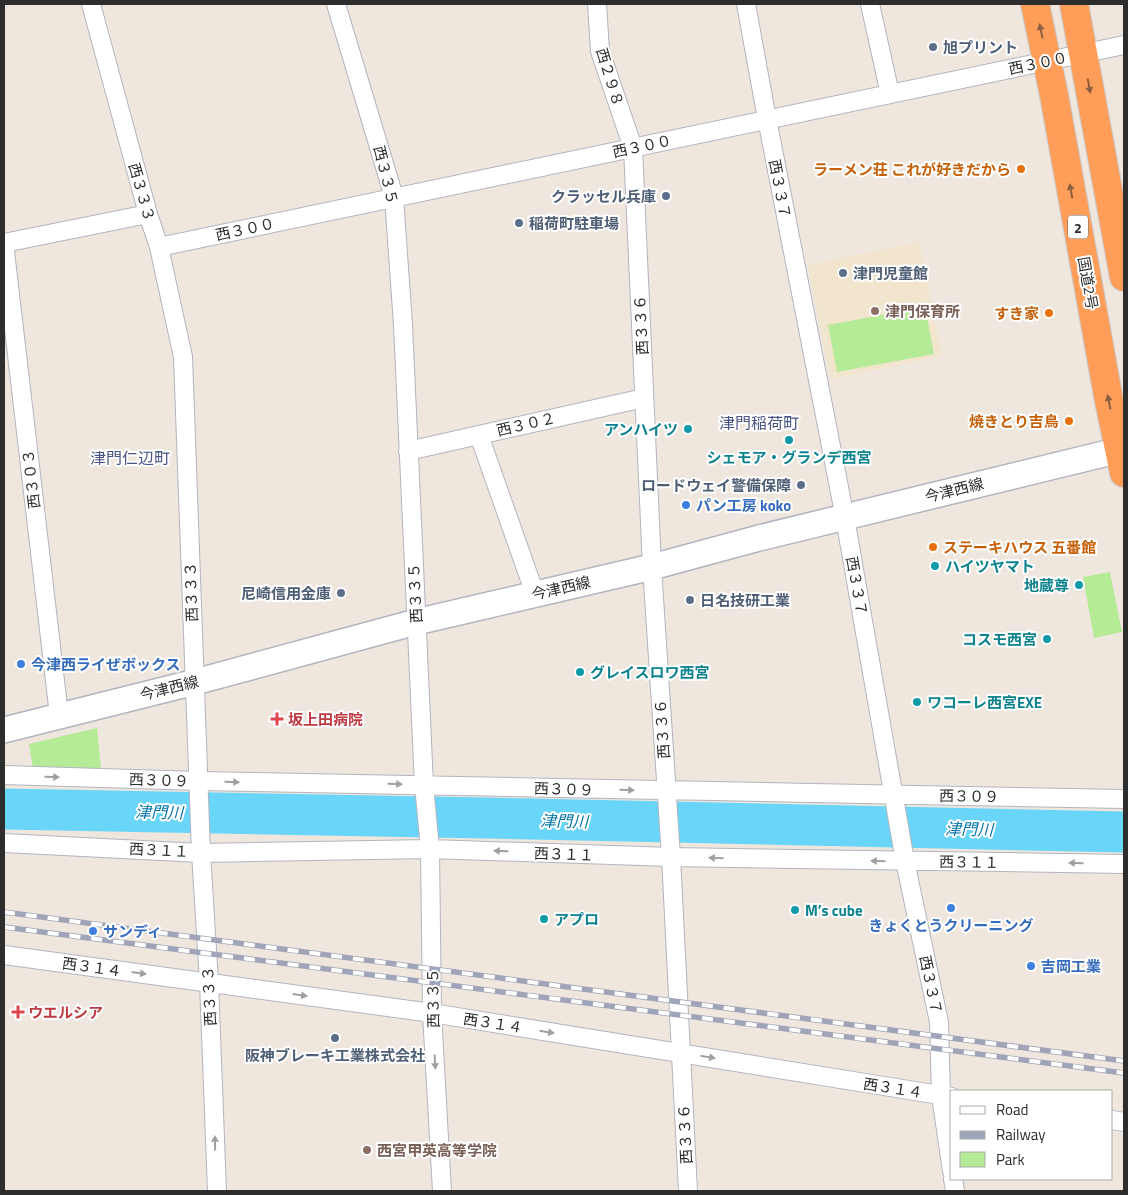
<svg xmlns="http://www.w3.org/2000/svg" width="1128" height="1195" font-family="'Titillium Web','Noto Sans JP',sans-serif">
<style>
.education{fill:#f2e5cd}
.green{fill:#b5ea97}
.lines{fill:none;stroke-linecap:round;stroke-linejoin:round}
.river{stroke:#69d6f9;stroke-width:41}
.street-casing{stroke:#b2b5c1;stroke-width:20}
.secondary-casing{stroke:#b2b5c1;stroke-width:28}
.highway-casing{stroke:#c8c8c8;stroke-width:30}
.street{stroke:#fff;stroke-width:18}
.secondary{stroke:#fff;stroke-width:25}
.highway{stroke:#ff9d59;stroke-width:28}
.rail-casing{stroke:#a0a4b8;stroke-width:5.5}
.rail{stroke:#fff;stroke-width:4;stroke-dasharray:11;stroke-linecap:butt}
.oneway{fill:#8c5f41}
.oneway2{fill:#a0a0a0}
.service-dot{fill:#5c6f8a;stroke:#fff;stroke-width:2}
.food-dot{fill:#e8710a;stroke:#fff;stroke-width:2}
.education-dot{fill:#8d6e63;stroke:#fff;stroke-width:2}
.culture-dot{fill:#0f9aa8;stroke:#fff;stroke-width:2}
.shop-dot{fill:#3f7fe0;stroke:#fff;stroke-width:2}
.health-dot{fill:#e0444e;stroke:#fff;stroke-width:2}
.labels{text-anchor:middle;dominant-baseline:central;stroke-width:4;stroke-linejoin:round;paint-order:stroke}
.shield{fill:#fff;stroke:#6c6c6c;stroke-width:1}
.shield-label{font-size:14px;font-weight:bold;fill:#2d2d2d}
.service-label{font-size:15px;font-weight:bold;fill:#4e5e75;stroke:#fff;text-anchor:start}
.street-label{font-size:15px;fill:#2d2d2d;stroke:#fff}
.food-label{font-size:15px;font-weight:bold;fill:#c56008;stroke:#fff;text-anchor:end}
.education-label{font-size:15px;font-weight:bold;fill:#785e54;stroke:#fff;text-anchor:start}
.culture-label{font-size:15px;font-weight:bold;fill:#0d838f;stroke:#fff;text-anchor:start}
.shop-label{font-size:15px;font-weight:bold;fill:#366cbe;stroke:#fff;text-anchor:start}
.health-label{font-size:15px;font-weight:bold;fill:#be3a42;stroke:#fff;text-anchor:start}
.neighbourhood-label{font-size:16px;fill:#485482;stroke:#fff}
.water-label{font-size:16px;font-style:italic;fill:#0275ab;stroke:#fff}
</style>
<rect width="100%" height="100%" fill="#efe7de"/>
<path class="education" d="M 919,242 L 942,356 L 831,379 L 808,265 Z"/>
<path class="green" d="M 925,307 L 934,354 L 837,372 L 828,325 Z
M 1110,572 L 1122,632 L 1094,638 L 1083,577 Z
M 97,728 L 101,768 L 33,769 L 29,744 Z"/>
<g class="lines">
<path class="river" d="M 4,809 L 485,818 L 1124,832"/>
<defs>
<path id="street" d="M 91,4 L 148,214 L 159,247 L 183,357 L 201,853 L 209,982 L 217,1191
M 336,4 L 394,197 L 403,325 L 424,785 L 430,849 L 432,1013 L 442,1191
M 597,4 L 600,51 L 633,148 L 652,567 L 671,857 L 688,1191
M 746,4 L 767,119 L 845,518 L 905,861 L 939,1022 L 941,1096 L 952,1171
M 870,4 L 890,94
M 4,243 L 59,715
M 4,243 L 148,214
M 159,247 L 1124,45
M 479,435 L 535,594
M 408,451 L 644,398
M 4,775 L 199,781 L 1124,799
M 4,843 L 201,853 L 430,849 L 671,857 L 1124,864
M 4,955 L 432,1013 L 952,1097
M 1112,1120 L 1124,1122
M 953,1179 L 955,1191"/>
<path id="secondary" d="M 4,730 L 195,682 L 416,622 L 652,567 L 759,538 L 1124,449"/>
<path id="highway" d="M 1035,4 L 1054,95 L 1109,401 L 1124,473
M 1074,4 L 1124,277"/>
</defs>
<use href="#street" class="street-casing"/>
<use href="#secondary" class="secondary-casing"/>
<use href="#highway" class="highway-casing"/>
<use href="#street" class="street"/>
<use href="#secondary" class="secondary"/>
<use href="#highway" class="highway"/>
<defs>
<path id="rail" d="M 4,912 L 1124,1061
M 4,927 L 1124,1073"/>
</defs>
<use href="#rail" class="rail-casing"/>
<use href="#rail" class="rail"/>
</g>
<defs><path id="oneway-solid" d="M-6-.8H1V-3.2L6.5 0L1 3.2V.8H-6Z" transform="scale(1.25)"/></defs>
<g class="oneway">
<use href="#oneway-solid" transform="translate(1041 31) rotate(-102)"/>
<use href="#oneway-solid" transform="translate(1089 86) rotate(80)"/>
<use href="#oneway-solid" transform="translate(1071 191) rotate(-100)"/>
<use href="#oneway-solid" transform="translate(1109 402) rotate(-101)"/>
</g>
<g class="oneway2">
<use href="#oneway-solid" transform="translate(52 777) rotate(2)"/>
<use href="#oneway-solid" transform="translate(232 782) rotate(1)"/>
<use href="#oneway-solid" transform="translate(395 784) rotate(1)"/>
<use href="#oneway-solid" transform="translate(627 790) rotate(2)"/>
<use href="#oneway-solid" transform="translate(501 851) rotate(-178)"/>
<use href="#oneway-solid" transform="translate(716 858) rotate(-179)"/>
<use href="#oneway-solid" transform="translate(878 861) rotate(-179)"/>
<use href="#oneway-solid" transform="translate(1076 863) rotate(-179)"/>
<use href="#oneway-solid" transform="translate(139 973) rotate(8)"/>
<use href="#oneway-solid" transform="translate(300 995) rotate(8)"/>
<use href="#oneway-solid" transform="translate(547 1032) rotate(9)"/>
<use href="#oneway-solid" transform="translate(708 1057) rotate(9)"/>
<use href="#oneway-solid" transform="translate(435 1062) rotate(87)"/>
<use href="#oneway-solid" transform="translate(215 1143) rotate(-91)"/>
</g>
<g class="service-dot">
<circle cx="933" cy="47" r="5"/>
<circle cx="666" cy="196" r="5"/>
<circle cx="519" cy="223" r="5"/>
<circle cx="843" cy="273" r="5"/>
<circle cx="801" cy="485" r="5"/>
<circle cx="341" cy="593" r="5"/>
<circle cx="690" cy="600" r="5"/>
<circle cx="335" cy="1038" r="5"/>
</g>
<g class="food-dot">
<circle cx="1021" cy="169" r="5"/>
<circle cx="1049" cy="313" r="5"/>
<circle cx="1069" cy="421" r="5"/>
<circle cx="933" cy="547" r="5"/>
</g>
<g class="education-dot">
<circle cx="875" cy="311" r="5"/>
<circle cx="367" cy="1150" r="5"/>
</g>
<g class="culture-dot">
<circle cx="688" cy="429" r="5"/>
<circle cx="789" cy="440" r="5"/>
<circle cx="935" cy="566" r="5"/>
<circle cx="1079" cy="585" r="5"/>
<circle cx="1047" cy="639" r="5"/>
<circle cx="580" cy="672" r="5"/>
<circle cx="917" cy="702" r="5"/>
<circle cx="795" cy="910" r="5"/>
<circle cx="544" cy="919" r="5"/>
</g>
<g class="shop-dot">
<circle cx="686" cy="505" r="5"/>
<circle cx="21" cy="664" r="5"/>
<circle cx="951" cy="908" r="5"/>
<circle cx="93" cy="931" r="5"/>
<circle cx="1031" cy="966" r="5"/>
</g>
<g class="health-dot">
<path d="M274.5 711.5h5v5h5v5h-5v5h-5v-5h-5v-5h5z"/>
<path d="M15.5 1004.5h5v5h5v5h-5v5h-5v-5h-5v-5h5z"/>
</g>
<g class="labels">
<rect class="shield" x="1068" y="215.5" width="20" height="23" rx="4"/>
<g class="shield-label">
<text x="1078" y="227">2</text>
</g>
<g class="service-label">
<text x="943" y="47">旭プリント</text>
<text x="656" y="196" text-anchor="end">クラッセル兵庫</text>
<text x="529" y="223">稲荷町駐車場</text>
<text x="853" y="273">津門児童館</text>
<text x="791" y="485" text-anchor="end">ロードウェイ警備保障</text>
<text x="331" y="593" text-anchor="end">尼崎信用金庫</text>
<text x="700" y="600">日名技研工業</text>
<text x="335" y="1055" text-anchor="middle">阪神ブレーキ工業株式会社</text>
</g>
<g class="street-label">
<text transform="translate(1038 63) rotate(-12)">西３００</text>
<text transform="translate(610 77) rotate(73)">西２９８</text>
<text transform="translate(642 146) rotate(-12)">西３００</text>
<text transform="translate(386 175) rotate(76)">西３３５</text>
<text transform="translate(780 189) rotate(79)">西３３７</text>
<text transform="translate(142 192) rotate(74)">西３３３</text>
<text transform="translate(245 229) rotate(-12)">西３００</text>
<text transform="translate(1088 283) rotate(80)">国道2号</text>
<text transform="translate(641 325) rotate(-93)">西３３６</text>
<text transform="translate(526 424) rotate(-13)">西３０２</text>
<text transform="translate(31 479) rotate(-97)">西３０３</text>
<text transform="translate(954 490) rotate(-14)">今津西線</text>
<text transform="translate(857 586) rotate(80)">西３３７</text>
<text transform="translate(561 588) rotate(-13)">今津西線</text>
<text transform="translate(191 592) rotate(-92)">西３３３</text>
<text transform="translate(415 593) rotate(-93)">西３３５</text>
<text transform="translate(169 688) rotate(-14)">今津西線</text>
<text transform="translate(662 729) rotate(-94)">西３３６</text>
<text transform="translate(159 780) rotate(2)">西３０９</text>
<text transform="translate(564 789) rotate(2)">西３０９</text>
<text transform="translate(969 796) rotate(1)">西３０９</text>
<text transform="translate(159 850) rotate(3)">西３１１</text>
<text transform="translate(564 854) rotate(2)">西３１１</text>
<text transform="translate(969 862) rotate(1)">西３１１</text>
<text transform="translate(92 967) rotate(8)">西３１４</text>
<text transform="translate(931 985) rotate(78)">西３３７</text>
<text transform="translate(209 996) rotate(-93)">西３３３</text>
<text transform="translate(433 998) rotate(-91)">西３３５</text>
<text transform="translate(493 1023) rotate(9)">西３１４</text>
<text transform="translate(893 1088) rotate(9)">西３１４</text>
<text transform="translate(685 1134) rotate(-93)">西３３６</text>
</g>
<g class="food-label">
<text x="1011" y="169">ラーメン荘 これが好きだから</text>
<text x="1039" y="313">すき家</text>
<text x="1059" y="421">焼きとり吉鳥</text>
<text x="943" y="547" text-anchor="start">ステーキハウス 五番館</text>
</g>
<g class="education-label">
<text x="885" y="311">津門保育所</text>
<text x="377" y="1150">西宮甲英高等学院</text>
</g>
<g class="culture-label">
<text x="678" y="429" text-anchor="end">アンハイツ</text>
<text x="789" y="457" text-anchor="middle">シェモア・グランデ西宮</text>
<text x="945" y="566">ハイツヤマト</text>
<text x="1069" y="585" text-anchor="end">地蔵尊</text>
<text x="1037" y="639" text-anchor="end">コスモ西宮</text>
<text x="590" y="672">グレイスロワ西宮</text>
<text x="927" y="702">ワコーレ西宮EXE</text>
<text x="805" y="910">M’s cube</text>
<text x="554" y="919">アプロ</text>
</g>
<g class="shop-label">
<text x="696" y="505">パン工房 koko</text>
<text x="31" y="664">今津西ライぜボックス</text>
<text x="951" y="925" text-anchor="middle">きょくとうクリーニング</text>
<text x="103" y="931">サンディ</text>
<text x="1041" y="966">吉岡工業</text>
</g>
<g class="health-label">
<text x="288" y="719">坂上田病院</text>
<text x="28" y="1012">ウエルシア</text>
</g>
<g class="neighbourhood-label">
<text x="759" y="423">津門稲荷町</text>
<text x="130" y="458">津門仁辺町</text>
</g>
<g class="water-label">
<text transform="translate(159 812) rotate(1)">津門川</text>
<text transform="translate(564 821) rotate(1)">津門川</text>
<text transform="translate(969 829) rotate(1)">津門川</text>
</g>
</g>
<rect width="1128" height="1195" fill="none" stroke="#2d2d2d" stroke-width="10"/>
<rect x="950" y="1090" width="162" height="90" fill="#ffffff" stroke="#ababab"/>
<rect x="960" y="1106" width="25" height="8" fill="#ffffff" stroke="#ababab"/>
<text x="996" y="1115" font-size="15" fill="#2d2d2d">Road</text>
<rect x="960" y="1131" width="25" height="8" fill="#a0a4b8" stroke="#ababab"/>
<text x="996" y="1140" font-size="15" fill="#2d2d2d">Railway</text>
<rect x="960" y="1152" width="25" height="15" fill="#b5ea97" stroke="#ababab"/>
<text x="996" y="1165" font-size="15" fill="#2d2d2d">Park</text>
</svg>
